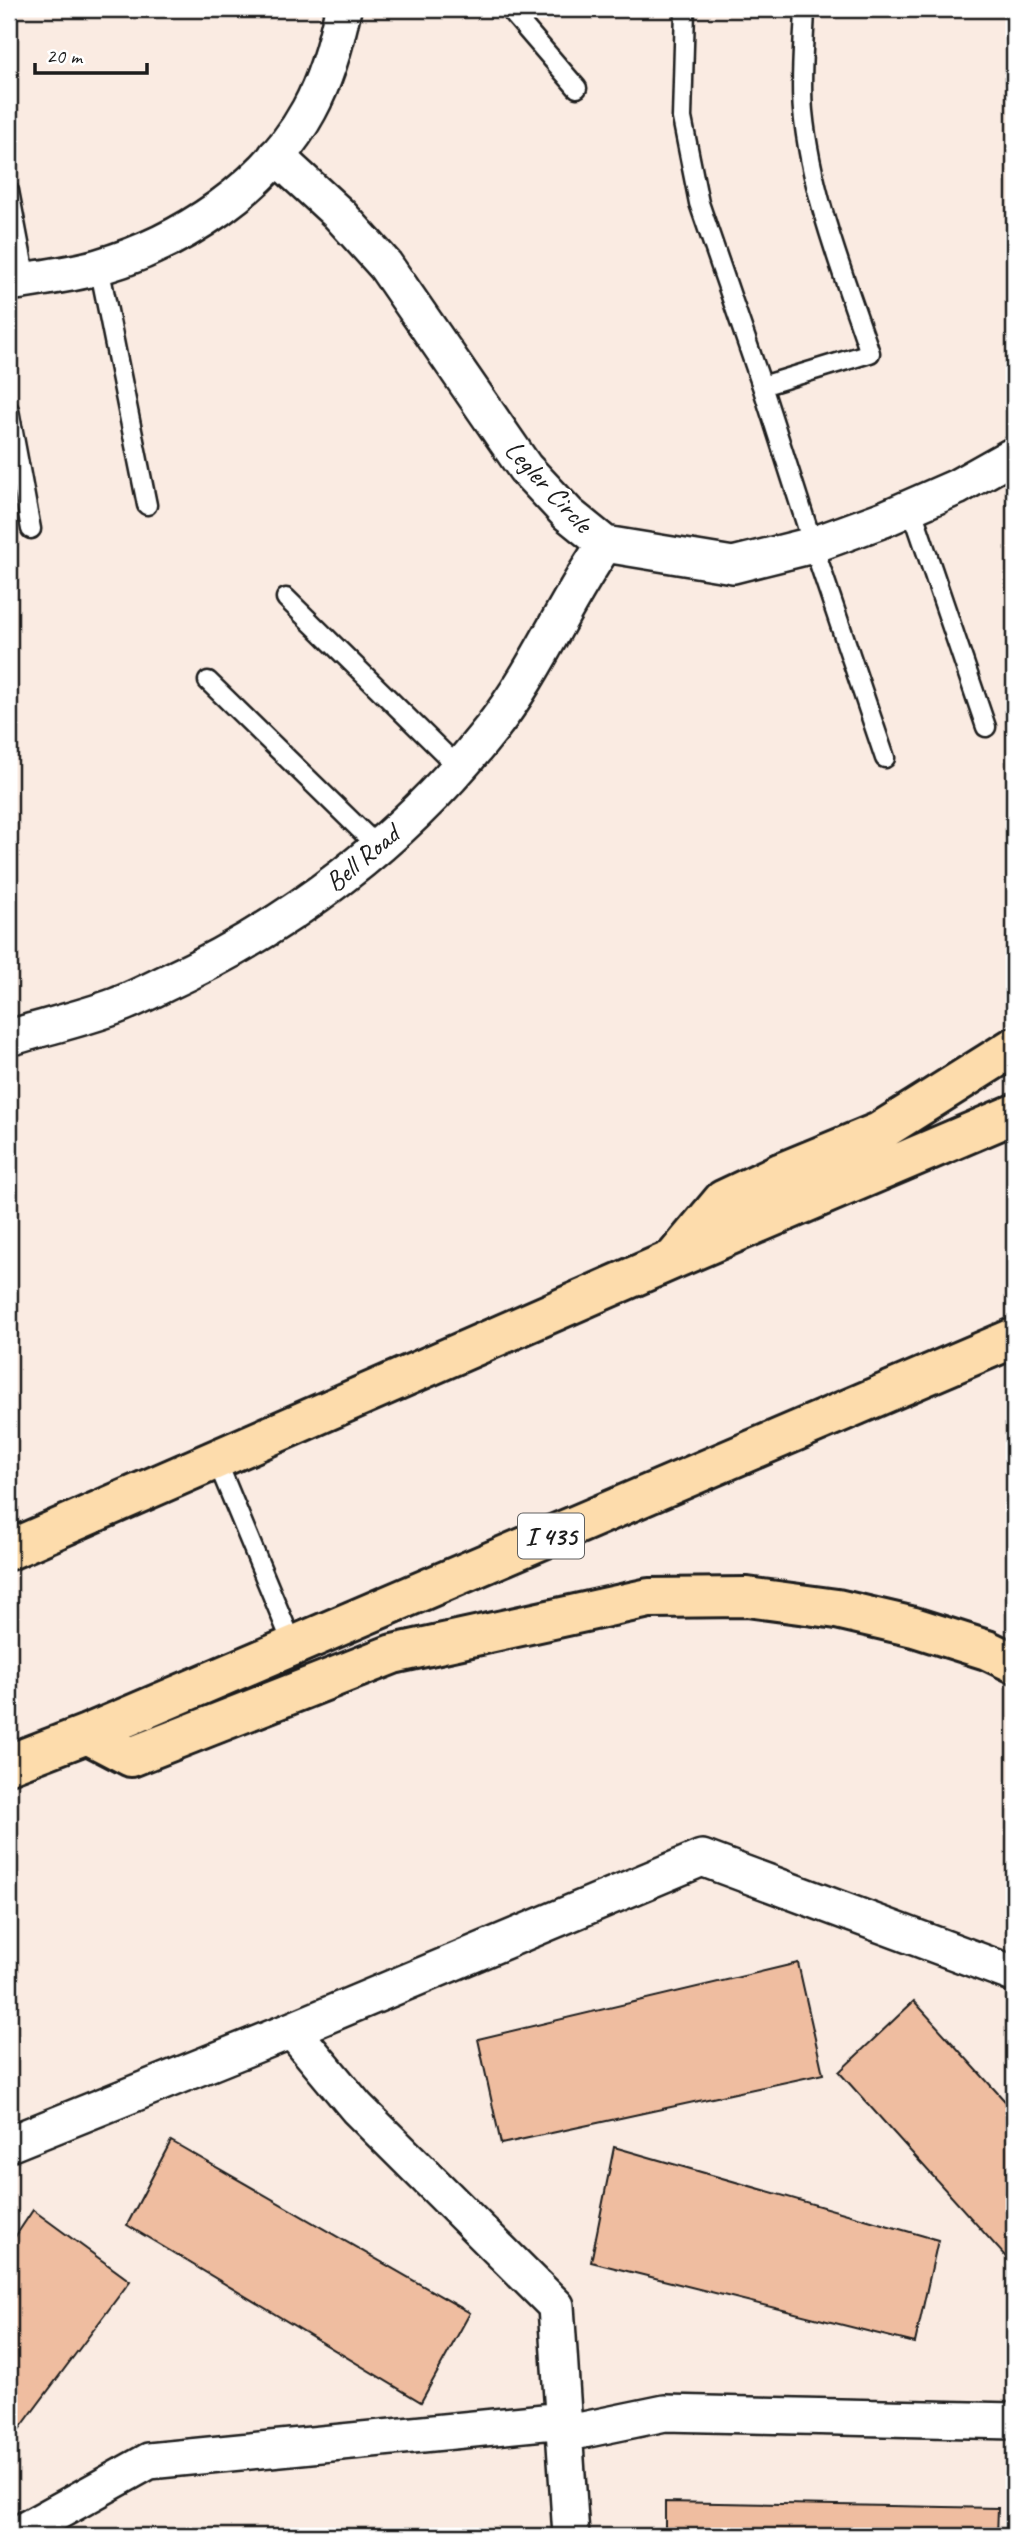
<svg xmlns="http://www.w3.org/2000/svg" width="1023" height="2545" font-family="Caveat,sans-serif">
<style>
.building{fill:#efbda0;stroke:#1c1c1c;stroke-width:2}
.lines{fill:none;stroke-linecap:round;stroke-linejoin:round}
.service-casing{stroke:#1c1c1c;stroke-width:23}
.minor-casing{stroke:#1c1c1c;stroke-width:40}
.motorway-casing{stroke:#1c1c1c;stroke-width:44}
.service{stroke:#fff;stroke-width:18}
.minor{stroke:#fff;stroke-width:35}
.motorway{stroke:#fddcac;stroke-width:38}
.labels{text-anchor:middle;dominant-baseline:central;stroke-width:7;stroke-linejoin:round;paint-order:stroke}
.shield{fill:#fff;stroke:#606060;stroke-width:2}
.shield-label{font-size:26px;font-weight:bold;fill:#1c1c1c}
.street-label{font-size:28px;fill:#1c1c1c;stroke:#fff}
</style>
<rect width="100%" height="100%" fill="#faebe2"/>
<filter id="ink" filterUnits="userSpaceOnUse"><feTurbulence type="fractalNoise" baseFrequency=".0143" numOctaves="2"/><feDisplacementMap in="SourceGraphic" scale="14" xChannelSelector="R" yChannelSelector="G"/><feConvolveMatrix kernelMatrix="1 2 1 2 8 2 1 2 1" color-interpolation-filters="sRGB"/></filter>
<g filter="url(#ink)">
<path class="building" d="M 798,1963 L 823,2074 L 501,2144 L 478,2039 Z
M 914,2001 L 1014,2111 L 1014,2266 L 839,2072 Z
M 171,2141 L 470,2313 L 421,2402 L 127,2225 Z
M 614,2147 L 938,2240 L 915,2343 L 591,2262 Z
M 33,2210 L 130,2281 L 9,2443 L 9,2246 Z
M 665,2502 L 998,2508 L 997,2536 L 665,2536 Z"/>
<g class="lines">
<defs>
<path id="service" d="M 509,9 L 577,88
M 685,9 L 682,118 L 699,203 L 762,386 L 813,545 L 885,758
M 9,191 L 26,280
M 99,266 L 147,505
M 762,386 L 870,353 C 843,273 811,194 803,111 C 800,77 804,42 805,9
M 9,410 L 31,529
M 911,507 L 986,727
M 286,598 L 459,768
M 208,681 L 378,847
M 216,1459 L 293,1645"/>
<path id="minor" d="M 276,156 L 339,214 L 385,265 L 525,468 L 568,514 L 605,544 L 733,565 L 813,545 L 884,519 L 957,487 L 1014,455
M 9,283 C 39,278 69,275 98,267 C 181,243 267,187 309,110 C 326,79 336,43 343,9
M 9,1038 C 44,1027 81,1019 116,1006 C 132,1000 148,992 164,984 C 290,926 405,839 491,729 C 536,672 564,603 605,544
M 292,2030 L 357,2108 L 556,2306 L 571,2536
M 9,2144 L 292,2030 L 702,1858 L 1014,1974
M 564,2434 L 665,2413 L 1014,2421
M 14,2536 L 149,2461 L 564,2420"/>
<path id="motorway" d="M 677,1255 L 723,1200 L 782,1172 L 879,1132 L 1014,1047
M 9,1550 L 674,1259 L 1014,1114
M 87,1734 L 131,1757 L 393,1654 L 649,1598 L 747,1597 L 837,1609 L 914,1627 L 987,1650 L 1014,1663
M 9,1764 L 87,1734 L 1014,1338"/>
</defs>
<use href="#service" class="service-casing"/>
<use href="#minor" class="minor-casing"/>
<use href="#motorway" class="motorway-casing"/>
<use href="#service" class="service"/>
<use href="#minor" class="minor"/>
<use href="#motorway" class="motorway"/>
</g>
</g>
<g class="labels">
<rect class="shield" x="518" y="1513.5" width="66" height="45" rx="5"/>
<g class="shield-label">
<text x="551" y="1536">I 435</text>
</g>
<g class="street-label">
<text transform="translate(549 486) rotate(47)">Legler Circle</text>
<text transform="translate(362 858) rotate(-40)">Bell Road</text>
</g>
</g>
<rect width="1023" height="2545" fill="none" stroke="#fff" stroke-width="35"/>
<rect x="18" y="18" width="988" height="2510" fill="none" stroke="#1c1c1c" stroke-width="2.5" filter="url(#ink)"/>
<path d="M35 63v10h112v-10" fill="none" stroke="#1c1c1c" stroke-width="3.5"/>
<text x="46" y="63" font-size="21" fill="#1c1c1c" stroke="#ffffff" stroke-width="5" paint-order="stroke">20 m</text>
</svg>
